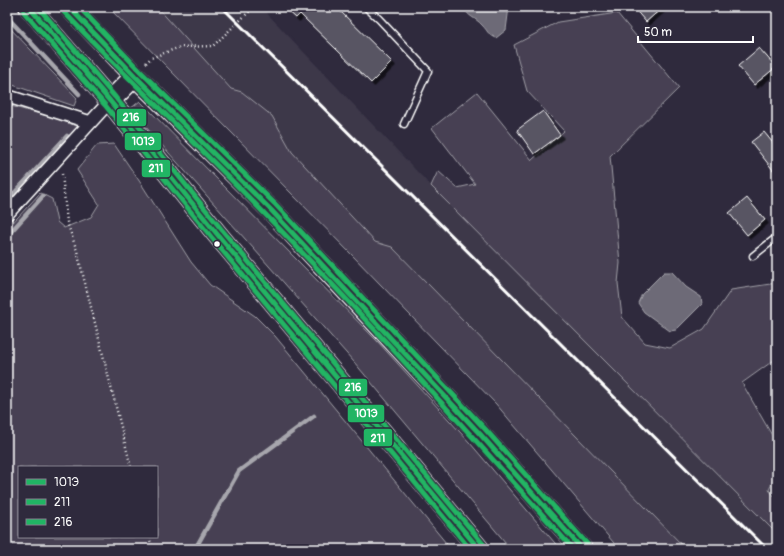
<svg xmlns="http://www.w3.org/2000/svg" width="784" height="556" font-family="Pangolin,sans-serif">
<style>
.built{fill:#3c3749}
.green{fill:#464152;stroke:#a2a0a8;fill-rule:evenodd}
.water{fill:#6d6a77;stroke:#a7a6ad}
.lines{fill:none;stroke-linecap:round;stroke-linejoin:round}
.stream{stroke:#a7a6ad;stroke-width:4.5}
.building{fill:#595564;stroke:#fff;filter:url(#shadow)}
.service-casing{stroke:#fff;stroke-width:9}
.minor-casing{stroke:#fff;stroke-width:15}
.primary-casing{stroke:#fff;stroke-width:22}
.path{stroke:#fff;stroke-width:2.5;stroke-dasharray:1 3;stroke-linecap:butt}
.service{stroke:#2f2a3d;stroke-width:6}
.minor{stroke:#2f2a3d;stroke-width:12}
.primary{stroke:#2f2a3d;stroke-width:19}
.rail{stroke:#fff;stroke-width:3}
.bus-1-casing{stroke:#2f2a3d;stroke-width:8}
.bus-2-casing{stroke:#2f2a3d;stroke-width:8}
.bus-3-casing{stroke:#2f2a3d;stroke-width:8}
.bus-1{stroke:#21b564;stroke-width:5}
.bus-2{stroke:#21b564;stroke-width:5}
.bus-3{stroke:#21b564;stroke-width:5}
.bus-dot{fill:#fff;stroke:#2f2a3d;stroke-width:1.5}
.line-badge{stroke:#2f2a3d;stroke-width:1.5}
.badge-label{font-size:11px;text-anchor:middle;font-weight:bold;fill:#fff}
</style>
<defs>
<filter id="shadow"><feDropShadow dx="3.5" dy="3.5" stdDeviation="0" flood-color="#0009"/></filter>
</defs>
<rect width="100%" height="100%" fill="#2f2a3d"/>
<filter id="ink" filterUnits="userSpaceOnUse"><feTurbulence type="fractalNoise" baseFrequency=".025" numOctaves="2"/><feDisplacementMap in="SourceGraphic" scale="8" xChannelSelector="R" yChannelSelector="G"/><feConvolveMatrix kernelMatrix="1 2 1 2 8 2 1 2 1" color-interpolation-filters="sRGB"/></filter>
<g filter="url(#ink)">
<path class="built" d="M 157,7 L 261,7 L 431,186 L 471,190 L 777,517 L 777,549 L 686,549 L 392,247 L 375,242 L 292,152 L 272,116 L 242,92 L 231,89 Z"/>
<path class="green" d="M 108,7 L 157,7 L 231,89 L 242,92 L 272,116 L 292,152 L 375,242 L 392,247 L 686,549 L 619,549 L 496,404 L 353,256 Z
M 617,13 L 679,88 L 610,156 L 620,263 L 618,283 L 622,317 L 645,343 L 670,348 L 704,329 L 731,290 L 777,283 L 777,358 L 742,383 L 777,444 L 777,470 L 769,490 L 777,499 L 777,534 L 431,186 L 438,171 L 457,188 L 475,184 L 432,128 L 477,92 L 532,160 L 564,131 L 527,91 L 514,45 L 558,22 Z
M 7,25 L 77,98 L 74,106 L 7,83 Z
M 140,101 L 377,341 L 470,443 L 560,549 L 511,549 L 354,362 L 130,109 Z
M 7,105 L 80,125 L 7,205 Z
M 114,144 L 142,185 L 191,262 L 210,285 L 255,316 L 275,336 L 451,549 L 7,549 L 7,229 L 40,193 L 52,199 L 57,222 L 64,228 L 91,217 L 99,204 L 77,170 L 97,145 ZM 19,467 L 157,467 L 157,537 L 19,537 Z"/>
<path class="water" d="M 463,7 L 509,7 L 506,30 L 496,38 C 486,33 489,32 482,25 C 475,17 469,18 463,7 Z
M 664,272 L 672,272 L 686,287 L 701,297 L 702,304 L 676,330 L 670,331 L 644,312 L 638,303 L 642,294 Z"/>
<g class="lines">
<path class="stream" d="M 7,17 L 79,94
M 7,201 L 67,136
M 7,236 L 43,196
M 195,549 L 239,471 L 314,416"/>
</g>
<path class="building" d="M 284,7 L 336,7 L 392,62 L 371,83 L 300,14 L 296,18 Z
M 633,7 L 663,7 L 646,22 Z
M 759,48 L 776,67 L 754,85 L 738,66 Z
M 543,111 L 560,135 L 534,154 L 517,130 Z
M 764,132 L 777,148 L 777,175 L 751,142 Z
M 747,198 L 765,220 L 747,235 L 729,213 Z"/>
<g class="lines">
<defs>
<path id="service" d="M 366,7 L 379,19 L 428,71 L 404,124
M 753,256 L 777,237"/>
<path id="minor" d="M 7,96 L 89,122
M 7,214 L 110,101"/>
<path id="primary" d="M 29,7 L 110,101 L 217,234 L 479,549
M 69,7 L 135,76 L 271,210 L 480,434 L 582,549
M 110,101 L 135,76"/>
</defs>
<use href="#service" class="service-casing"/>
<use href="#minor" class="minor-casing"/>
<use href="#primary" class="primary-casing"/>
<path class="path" d="M 146,63 L 151,58 L 180,47 L 213,46 L 254,7
M 62,174 L 67,222 L 77,251 L 131,467
M 149,537 L 153,549"/>
<use href="#service" class="service"/>
<use href="#minor" class="minor"/>
<use href="#primary" class="primary"/>
<path class="rail" d="M 222,7 L 767,549"/>
<defs>
<path id="bus-1" d="M 29,7 L 110,101 L 217,234 L 479,549
M 69,7 L 135,76 L 271,210 L 480,434 L 582,549"/>
<path id="bus-2" d="M 24,12 L 105,105 L 212,238 L 470,549
M 64,12 C 130,81 199,146 266,215 C 371,323 472,436 573,549"/>
<path id="bus-3" d="M 38,7 L 115,97 L 222,230 L 484,545
M 79,7 L 140,71 L 276,205 L 485,429 L 587,544"/>
</defs>
<use href="#bus-1" class="bus-1-casing"/>
<use href="#bus-2" class="bus-2-casing"/>
<use href="#bus-3" class="bus-3-casing"/>
<use href="#bus-1" class="bus-1"/>
<use href="#bus-2" class="bus-2"/>
<use href="#bus-3" class="bus-3"/>
</g>
</g>
<circle class="bus-dot" cx="217" cy="244" r="3.5"/>
<g class="line-badge">
<rect x="116" y="108" width="31" height="19" rx="4" fill="#21b564"/>
<rect x="124" y="132" width="38" height="19" rx="4" fill="#21b564"/>
<rect x="141" y="159" width="30" height="19" rx="4" fill="#21b564"/>
<rect x="338" y="378" width="30" height="19" rx="4" fill="#21b564"/>
<rect x="347" y="404" width="38" height="19" rx="4" fill="#21b564"/>
<rect x="363" y="428" width="30" height="19" rx="4" fill="#21b564"/>
</g>
<g class="badge-label">
<text x="131" y="121">216</text>
<text x="143" y="145">101Э</text>
<text x="156" y="172">211</text>
<text x="353" y="391">216</text>
<text x="366" y="417">101Э</text>
<text x="378" y="442">211</text>
</g>
<rect width="784" height="556" fill="none" stroke="#2f2a3d" stroke-width="24"/>
<rect x="12" y="12" width="760" height="532" fill="none" stroke="#fff" stroke-width="1.5" filter="url(#ink)"/>
<rect x="18" y="466" width="140" height="72" fill="#2f2a3d" stroke="#827f8b"/>
<rect x="26" y="479" width="20" height="6" fill="#21b564" stroke="#827f8b"/>
<text x="54" y="486" font-size="12" fill="#ffffff">101Э</text>
<rect x="26" y="499" width="20" height="6" fill="#21b564" stroke="#827f8b"/>
<text x="54" y="506" font-size="12" fill="#ffffff">211</text>
<rect x="26" y="519" width="20" height="6" fill="#21b564" stroke="#827f8b"/>
<text x="54" y="526" font-size="12" fill="#ffffff">216</text>
<path d="M638 36v6h115v-6" fill="none" stroke="#ffffff" stroke-width="2"/>
<text x="644" y="36" font-size="12" fill="#ffffff" stroke="#2f2a3d" stroke-width="3" paint-order="stroke">50 m</text>
</svg>
